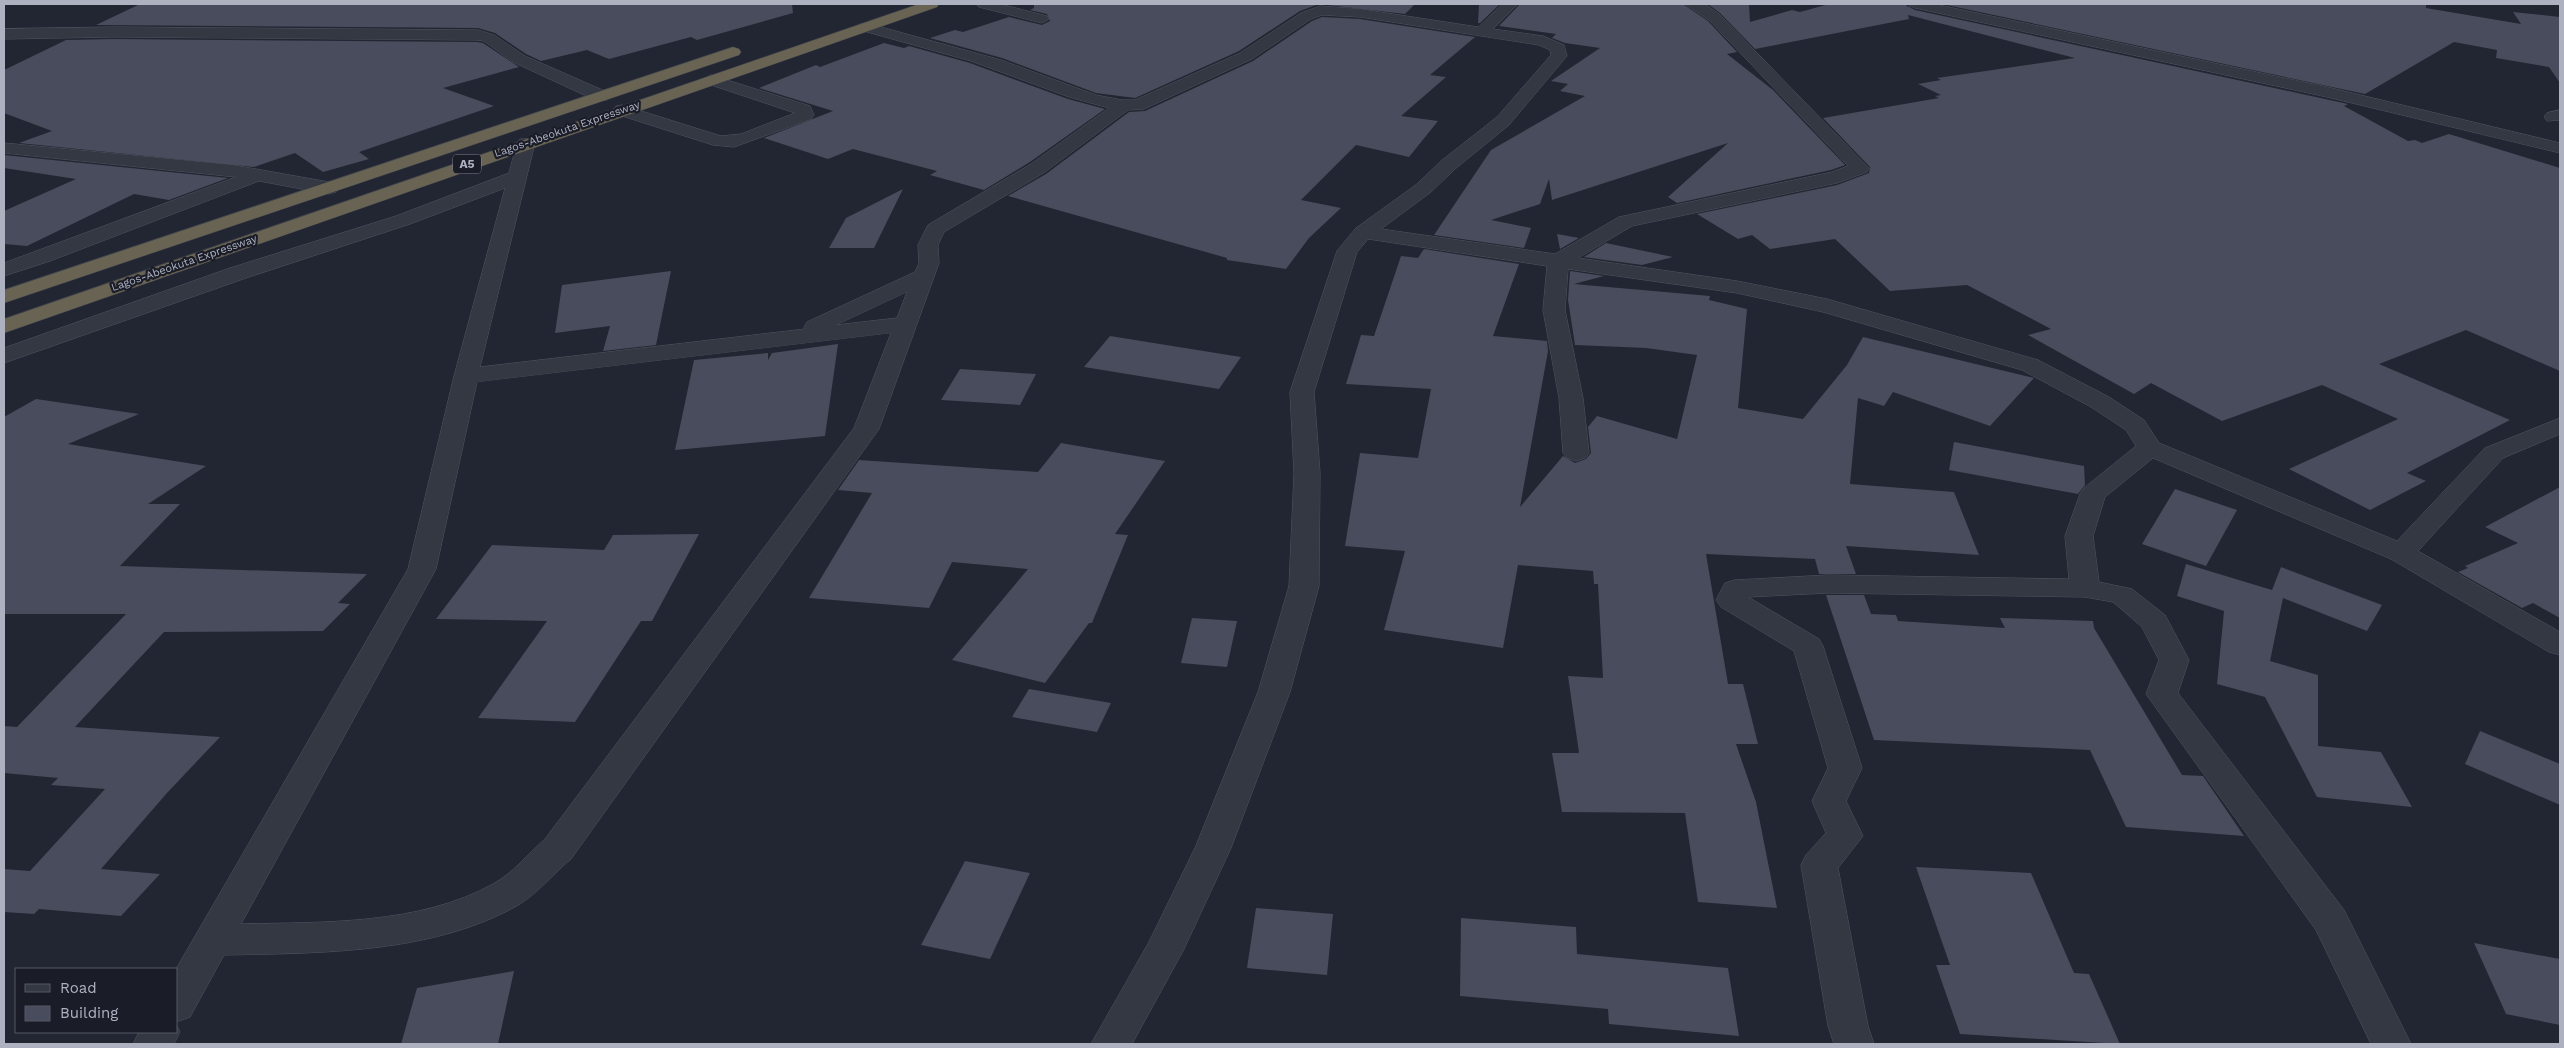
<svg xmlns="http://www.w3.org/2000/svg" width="2564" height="1048" font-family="'Work Sans',sans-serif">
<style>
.building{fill:#484c5c}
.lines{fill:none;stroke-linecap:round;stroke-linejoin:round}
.minor-casing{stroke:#525561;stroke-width:1}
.highway-casing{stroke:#3f424e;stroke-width:1}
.minor{fill:#343843;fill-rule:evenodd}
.highway{fill:#686352;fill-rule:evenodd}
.labels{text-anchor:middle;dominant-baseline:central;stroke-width:4.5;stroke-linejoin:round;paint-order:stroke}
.far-street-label{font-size:11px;fill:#aeb2c0;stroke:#1a1d28}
.shield{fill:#1a1d28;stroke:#828592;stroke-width:1}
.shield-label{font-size:12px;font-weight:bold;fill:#aeb2c0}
</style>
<rect width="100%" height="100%" fill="#212632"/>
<path class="building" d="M 140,4 L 792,4 L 793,13 L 697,40 L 691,37 L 609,59 L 587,50 L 541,61 L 526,54 L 495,33 L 478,28 L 96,25 Z
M 1034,4 L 1415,4 L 1405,14 L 1319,4 L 1300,11 L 1239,51 L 1135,98 L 1096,93 L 1002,58 L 930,38 L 955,30 L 963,32 L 1009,17 L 1042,25 L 1050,21 L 1047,14 L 1030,10 L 1034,8 Z
M 1479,4 L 1500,4 L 1480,23 L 1478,23 Z
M 1520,4 L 1683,4 L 1708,21 L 1737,52 L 1727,54 L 1773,90 L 1845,165 L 1831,170 L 1677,203 L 1668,197 L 1728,143 L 1552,200 L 1549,179 L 1540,204 L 1491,220 L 1531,228 L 1524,248 L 1434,235 L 1491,150 L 1585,96 L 1560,91 L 1568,84 L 1551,81 L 1600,48 L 1565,43 L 1552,38 L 1556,34 L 1499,26 Z
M 1708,4 L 1749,4 L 1750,22 L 1792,10 L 1800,12 L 1829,4 L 1906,4 L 1908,8 L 1908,6 L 1915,10 L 2348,104 L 2344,106 L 2408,141 L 2415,140 L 2422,143 L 2449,134 L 2560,168 L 2560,371 L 2466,330 L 2379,364 L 2510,420 L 2407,473 L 2426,481 L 2370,510 L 2289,469 L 2398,419 L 2322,385 L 2222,421 L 2151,383 L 2134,394 L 2028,335 L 2051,329 L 1967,285 L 1890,291 L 1835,239 L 1770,249 L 1752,235 L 1738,239 L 1697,214 L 1837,185 L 1869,173 L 1870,167 L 1823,118 L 1939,98 L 1935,96 L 1941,95 L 1918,84 L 1941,80 L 1937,78 L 2075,58 L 1908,15 L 1909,19 L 1755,49 L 1720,13 Z
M 1942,4 L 2426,4 L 2426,8 L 2521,24 L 2513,12 L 2560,17 L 2560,83 L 2549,67 L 2496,58 L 2497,50 L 2454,42 L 2365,94 Z
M 1322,17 L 1360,19 L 1475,37 L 1430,75 L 1446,77 L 1401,116 L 1438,121 L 1409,157 L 1356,145 L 1301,200 L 1341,208 L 1309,238 L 1286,269 L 1227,260 L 1227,258 L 1008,196 L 1046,174 L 1129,112 L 1145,111 L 1253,61 L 1312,21 Z
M 113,39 L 477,42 L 483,43 L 519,67 L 443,88 L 494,106 L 359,152 L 369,159 L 323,172 L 295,153 L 254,167 L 19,143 L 52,131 L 4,113 L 4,70 L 66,40 Z
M 884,43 L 904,48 L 909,46 L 970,63 L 1068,99 L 1105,109 L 1030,162 L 984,190 L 930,175 L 937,171 L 853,149 L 828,159 L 764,138 L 833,111 L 759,88 L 816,65 L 820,67 Z
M 4,155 L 228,178 L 169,200 L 134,194 L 27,246 L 4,244 L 4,211 L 76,179 L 4,168 Z
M 903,189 L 874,248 L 829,248 L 846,218 Z
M 1557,234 L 1579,238 L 1560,249 Z
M 1606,243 L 1673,257 L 1642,265 L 1584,257 Z
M 1424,249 L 1519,264 L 1493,336 L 1547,341 L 1548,351 L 1520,507 L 1563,456 L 1575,463 L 1586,459 L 1591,453 L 1588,427 L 1597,416 L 1677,439 L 1697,355 L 1646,348 L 1575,345 L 1568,300 L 1570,271 L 1604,276 L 1574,284 L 1710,296 L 1709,300 L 1747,309 L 1738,408 L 1803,419 L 1847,365 L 1863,337 L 2034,378 L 1990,426 L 1893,392 L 1884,406 L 1858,398 L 1850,484 L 1954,492 L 1979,555 L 1846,546 L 1856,574 L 1819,574 L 1815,559 L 1706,554 L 1728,684 L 1743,684 L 1758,744 L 1736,744 L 1756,802 L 1777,908 L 1698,902 L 1685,813 L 1562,812 L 1552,753 L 1579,753 L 1568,676 L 1603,678 L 1598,584 L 1594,584 L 1593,571 L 1518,565 L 1503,648 L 1384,630 L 1405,551 L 1345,546 L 1360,453 L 1418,458 L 1431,389 L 1346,384 L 1361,335 L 1374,336 L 1401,256 L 1418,258 Z
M 671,271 L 656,345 L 603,351 L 610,326 L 555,333 L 562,285 Z
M 1110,336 L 1241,357 L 1219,389 L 1084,367 Z
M 838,344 L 825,436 L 675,450 L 694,360 L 768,353 L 768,360 L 772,353 Z
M 960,369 L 1036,374 L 1020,405 L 941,400 Z
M 36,399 L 139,414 L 68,444 L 206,466 L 148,504 L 180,504 L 120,566 L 367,574 L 338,603 L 350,604 L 323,631 L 164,632 L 75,727 L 220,737 L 167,793 L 101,869 L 160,874 L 121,916 L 39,909 L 34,914 L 4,912 L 4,869 L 30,871 L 105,789 L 51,785 L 58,778 L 4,773 L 4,726 L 17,727 L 126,614 L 4,614 L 4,417 Z
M 1954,442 L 2084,466 L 2085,485 L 2078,494 L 1949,470 Z
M 1061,443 L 1165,461 L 1115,534 L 1128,535 L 1092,623 L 1089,623 L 1045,683 L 952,660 L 1028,569 L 952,562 L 929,608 L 809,598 L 872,493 L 838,490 L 859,460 L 1038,472 Z
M 2560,487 L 2560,618 L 2533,603 L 2522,608 L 2458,572 L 2468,568 L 2465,566 L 2518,543 L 2485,527 Z
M 2175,489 L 2237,510 L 2206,566 L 2142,544 Z
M 699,534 L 652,621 L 641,621 L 575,722 L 478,718 L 547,621 L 436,619 L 492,545 L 604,550 L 613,535 Z
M 2186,564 L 2272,590 L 2281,567 L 2382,605 L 2367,631 L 2283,598 L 2270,661 L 2318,675 L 2318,746 L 2381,752 L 2412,807 L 2317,797 L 2265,697 L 2217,684 L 2224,611 L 2177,596 Z
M 1826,595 L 1864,595 L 1871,614 L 1896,615 L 1898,621 L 2005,628 L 2000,618 L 2093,621 L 2094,628 L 2182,775 L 2203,776 L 2244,836 L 2126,827 L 2090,750 L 1874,740 Z
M 1192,618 L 1237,621 L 1227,667 L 1181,663 Z
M 1029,689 L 1111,703 L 1097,732 L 1012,717 Z
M 2480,731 L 2560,764 L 2560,805 L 2465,764 Z
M 965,861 L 1030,873 L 990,959 L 921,945 Z
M 1916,867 L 2031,873 L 2074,973 L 2089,974 L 2120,1044 L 1960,1034 L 1936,965 L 1950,965 Z
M 1256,908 L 1333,914 L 1327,975 L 1247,968 Z
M 1461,918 L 1576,927 L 1577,954 L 1728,968 L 1739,1036 L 1609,1024 L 1608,1009 L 1460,996 Z
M 2474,943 L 2560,959 L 2560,1025 L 2506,1014 Z
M 514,971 L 498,1044 L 401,1044 L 417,988 Z"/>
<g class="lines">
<defs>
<path id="minor" d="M 977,4 L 1000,4 L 1047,16 L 1049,19 L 1042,23 L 979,7 Z
M 1503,4 L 1518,4 L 1493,29 L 1543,36 L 1564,45 L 1567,56 L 1509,125 L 1455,169 L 1431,192 L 1381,229 L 1555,254 L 1619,217 L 1832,172 L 1848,166 L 1709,20 L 1685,4 L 1705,4 L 1719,14 L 1869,168 L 1867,172 L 1837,183 L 1632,226 L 1578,258 L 1737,281 L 1827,299 L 2038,360 L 2109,397 L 2144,420 L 2159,443 L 2397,541 L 2485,448 L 2560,418 L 2560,434 L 2503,458 L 2418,551 L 2560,632 L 2560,655 L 2549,652 L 2391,559 L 2153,458 L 2105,497 L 2093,536 L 2099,582 L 2132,589 L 2165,615 L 2189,660 L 2178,693 L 2344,910 L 2411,1044 L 2371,1044 L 2316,930 L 2146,694 L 2159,660 L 2142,627 L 2113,602 L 2085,597 L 1828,593 L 1748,597 L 1819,639 L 1823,646 L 1862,768 L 1846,801 L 1863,836 L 1838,868 L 1868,1026 L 1874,1044 L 1834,1044 L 1828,1026 L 1801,865 L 1806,855 L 1826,833 L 1812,801 L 1828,768 L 1794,651 L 1721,607 L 1716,600 L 1725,583 L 1735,580 L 1828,575 L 2069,579 L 2065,536 L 2080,494 L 2084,488 L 2136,446 L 2126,430 L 2091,407 L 2022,370 L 1823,312 L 1737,293 L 1568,269 L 1565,310 L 1583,398 L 1589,453 L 1585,458 L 1576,461 L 1567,458 L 1563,453 L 1559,398 L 1543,310 L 1547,266 L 1368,239 L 1357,252 L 1314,392 L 1320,473 L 1319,586 L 1290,692 L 1231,848 L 1183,951 L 1132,1044 L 1091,1044 L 1149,942 L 1195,848 L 1258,692 L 1289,586 L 1294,473 L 1290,392 L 1337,251 L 1356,228 L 1417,184 L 1441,161 L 1497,117 L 1551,55 L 1550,50 L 1539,45 L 1360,17 L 1322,15 L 1311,19 L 1252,59 L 1144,109 L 1128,110 L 1045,172 L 944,232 L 938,245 L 939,263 L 879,429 L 571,859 C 554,873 539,892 520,904 C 434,954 320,953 224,955 L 190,1017 L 176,1022 L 176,969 L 408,569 L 454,376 L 505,188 L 410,224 L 246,278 L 4,363 L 4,348 L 230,268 L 396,216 L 509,173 L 517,143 L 520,139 L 532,139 L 535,143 L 480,367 L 805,329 L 804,327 L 807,322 L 915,272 L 919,263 L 918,245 L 928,225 L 1031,164 L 1109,108 L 1069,97 L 971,61 L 860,30 L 857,27 L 860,24 L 870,24 L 1001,60 L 1096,95 L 1122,100 L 1135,100 L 1240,53 L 1301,13 L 1320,6 L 1360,9 L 1478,27 ZM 907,292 L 897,318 L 836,325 ZM 891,333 L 854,428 L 545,839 C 528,854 513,873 493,884 C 419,925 324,922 241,924 L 436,569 L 477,382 Z
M 1908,4 L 1934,4 L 2327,87 L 2560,143 L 2560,153 L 2327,97 L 1915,8 Z
M 113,27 L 478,30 L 494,35 L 525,56 L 607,92 L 609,96 L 607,100 L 595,100 L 513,62 L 484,41 L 477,40 L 113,37 L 4,39 L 4,29 Z
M 711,75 L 810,106 L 814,115 L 811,119 L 734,147 L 713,145 L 616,114 L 613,110 L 616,106 L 622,105 L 721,136 L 741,134 L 795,113 L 705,83 L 703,80 Z
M 2560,110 L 2560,120 L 2547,121 L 2544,117 L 2547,113 Z
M 4,143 L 233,165 L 329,182 L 336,184 L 339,188 L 336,192 L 329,194 L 259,181 L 50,261 L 4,276 L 4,263 L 236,177 L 4,153 Z
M 176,1024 L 180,1032 L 174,1044 L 133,1044 L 139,1032 L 176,1032 Z"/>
<path id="highway" d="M 919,4 L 939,4 L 937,7 L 4,333 L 4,319 Z
M 733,47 L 739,49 L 741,52 L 739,55 L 4,303 L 4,290 Z"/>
</defs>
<use href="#minor" class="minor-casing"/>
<use href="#highway" class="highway-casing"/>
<use href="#minor" class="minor"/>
<use href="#highway" class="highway"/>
</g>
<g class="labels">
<g class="far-street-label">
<text transform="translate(567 129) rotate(-19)">Lagos-Abeokuta Expressway</text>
<text transform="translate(184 263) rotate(-19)">Lagos-Abeokuta Expressway</text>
</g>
<rect class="shield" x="453" y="154.5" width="28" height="19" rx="4"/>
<g class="shield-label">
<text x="467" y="164">A5</text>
</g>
</g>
<rect width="2564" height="1048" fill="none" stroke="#aeb2c0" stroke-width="10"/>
<rect x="15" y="968" width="162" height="65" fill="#1a1d28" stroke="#555965"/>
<rect x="25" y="984" width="25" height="8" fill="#343843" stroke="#555965"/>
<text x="60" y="993" font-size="15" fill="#aeb2c0">Road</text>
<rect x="25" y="1006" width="25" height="15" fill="#484c5c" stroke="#555965"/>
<text x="60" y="1018" font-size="15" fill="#aeb2c0">Building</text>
</svg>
